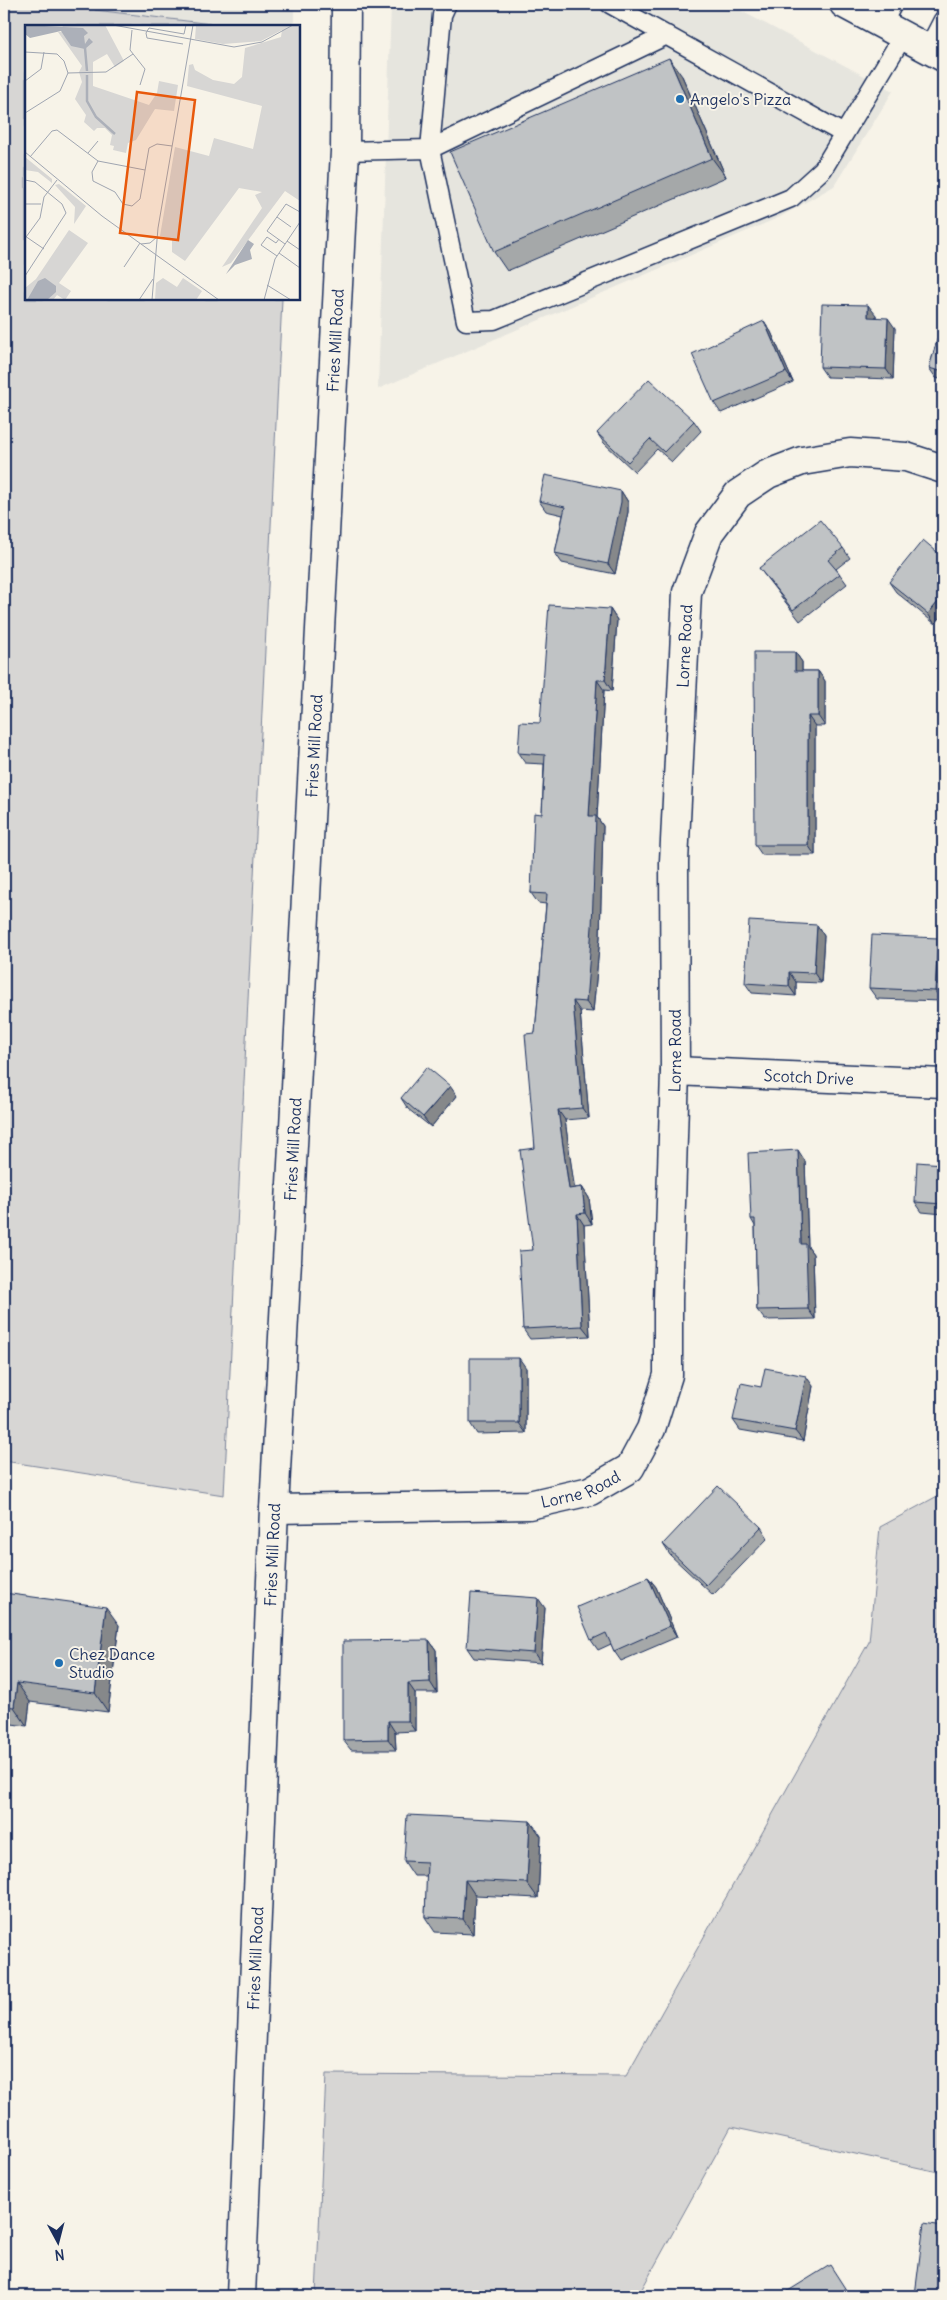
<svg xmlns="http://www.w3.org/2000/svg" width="947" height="2300" font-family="Delius,sans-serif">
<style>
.built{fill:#e6e5de}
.green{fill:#d7d6d4;stroke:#798299}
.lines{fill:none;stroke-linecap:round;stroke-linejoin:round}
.lane-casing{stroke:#1b2f5e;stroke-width:21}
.street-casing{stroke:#1b2f5e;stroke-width:31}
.secondary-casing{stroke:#1b2f5e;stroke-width:31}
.lane{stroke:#f7f3e8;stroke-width:18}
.street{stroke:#f7f3e8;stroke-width:28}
.secondary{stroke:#f7f3e8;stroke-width:28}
.wall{fill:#a5a8a9;stroke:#1b2f5e}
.shaded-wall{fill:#86888a;stroke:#1b2f5e}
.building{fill:#c0c3c5;stroke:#1b2f5e}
.poi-dot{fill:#1f6fb2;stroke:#f7f3e8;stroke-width:2}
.labels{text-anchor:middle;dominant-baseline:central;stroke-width:4;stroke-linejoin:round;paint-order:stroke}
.poi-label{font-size:16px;fill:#1b2f5e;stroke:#f7f3e8;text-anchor:start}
.street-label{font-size:16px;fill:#1b2f5e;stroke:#f7f3e8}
.inset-river{fill:none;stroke:#acb0b9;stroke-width:2.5}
.inset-road{fill:none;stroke:#9fa5b1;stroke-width:1}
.view{fill:#e8590c;fill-opacity:0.15;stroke:#e8590c;stroke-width:2.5}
.inset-edge{fill:none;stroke:#1b2f5e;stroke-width:2.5}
</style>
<rect width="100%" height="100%" fill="#f7f3e8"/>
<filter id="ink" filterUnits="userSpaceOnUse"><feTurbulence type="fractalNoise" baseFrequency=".02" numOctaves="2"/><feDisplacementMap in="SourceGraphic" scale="10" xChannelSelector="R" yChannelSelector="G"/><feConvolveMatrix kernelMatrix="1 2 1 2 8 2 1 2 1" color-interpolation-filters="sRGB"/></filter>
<g filter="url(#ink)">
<path class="built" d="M 95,4 L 294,4 L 294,26 L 228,26 L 95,10 Z
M 391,4 L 728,4 L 893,91 L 834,186 L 780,217 L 378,389 Z"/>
<path class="green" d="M 4,4 L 95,4 L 95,10 L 228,26 L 26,26 L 26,299 L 282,299 L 224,1495 L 4,1461 Z
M 943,1493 L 943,2173 L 731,2127 L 638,2296 L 316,2296 L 326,2074 L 626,2076 L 869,1642 L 880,1527 Z"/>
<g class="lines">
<defs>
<path id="lane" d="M 447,4 L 442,15 L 430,149 L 667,35
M 610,4 L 844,134
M 882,24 L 893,4
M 928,49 L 943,20
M 345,151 L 430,149 L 466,321 L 494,320 L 791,198 L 823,169 L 903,36"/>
<g id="street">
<path id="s1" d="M 675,1071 L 943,1083"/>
<path id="s2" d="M 274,1509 L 529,1505 L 590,1491 L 630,1468 L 651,1429 L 668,1375 L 668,1301 L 675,1071 L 674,862 L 687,592 L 709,533 L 738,494 L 768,474 L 802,461 L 850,453 L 906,457 L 943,469"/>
</g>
<g id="secondary">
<path d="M 844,4 L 943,57"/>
<path id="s3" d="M 241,2296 L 274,1509 L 345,151 L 346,4"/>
</g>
</defs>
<use href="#lane" class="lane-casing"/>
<use href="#street" class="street-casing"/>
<use href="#secondary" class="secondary-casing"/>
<use href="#lane" class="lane"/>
<use href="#street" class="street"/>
<use href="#secondary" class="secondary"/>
</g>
<path class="wall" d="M 682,76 L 726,177 L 507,271 L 494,252 Z
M 876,315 L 876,317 L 895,328 L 893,379 L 827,377 L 820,367 Z
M 943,320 L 943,380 L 936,378 L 929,368 Z
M 764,321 L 771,332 L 793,382 L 721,413 L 714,403 Z
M 694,421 L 701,431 L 672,462 L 657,449 L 635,472 L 604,443 L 597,433 Z
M 621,491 L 628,502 L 628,512 L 615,574 L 562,563 L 555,553 L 563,515 L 546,511 L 539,501 Z
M 843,548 L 850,558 L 836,569 L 847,584 L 800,621 L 759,568 Z
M 943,557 L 943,614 L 935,624 L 896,592 L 889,582 Z
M 610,609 L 617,620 L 612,691 L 604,690 L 597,817 L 603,826 L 600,937 L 593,1012 L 580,1011 L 589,1118 L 565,1120 L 574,1188 L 582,1187 L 589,1198 L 592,1224 L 584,1225 L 590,1336 L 530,1339 L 523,1329 L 533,1250 L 535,1148 L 535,1033 L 546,904 L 538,903 L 531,893 L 542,814 L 544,764 L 525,763 L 518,753 L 540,723 Z
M 795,652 L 802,662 L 802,671 L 818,671 L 825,681 L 825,726 L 815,726 L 815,855 L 762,855 L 755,845 Z
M 817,925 L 824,936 L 821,983 L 796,982 L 796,996 L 752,993 L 745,983 Z
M 938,938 L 943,946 L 942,1001 L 877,999 L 869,988 Z
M 457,1096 L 431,1127 L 408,1109 L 401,1098 Z
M 805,1161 L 808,1247 L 813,1254 L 815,1319 L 765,1320 L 757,1310 L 755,1226 L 751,1219 Z
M 943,1164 L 943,1214 L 922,1212 L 915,1202 Z
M 526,1368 L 526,1433 L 477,1434 L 470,1423 Z
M 813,1386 L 803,1441 L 740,1430 L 733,1420 Z
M 761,1527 L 768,1538 L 713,1595 L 670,1555 L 663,1544 Z
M 648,1577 L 656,1587 L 677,1637 L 621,1661 L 614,1651 L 611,1644 L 598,1650 L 591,1640 Z
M 4,1593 L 119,1625 L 108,1712 L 30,1702 L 27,1726 L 4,1723 Z
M 545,1608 L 541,1663 L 474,1658 L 467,1648 Z
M 429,1640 L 436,1650 L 437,1693 L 415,1693 L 415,1731 L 395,1732 L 396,1750 L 351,1750 L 343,1740 Z
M 530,1821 L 541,1836 L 538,1898 L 475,1895 L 473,1934 L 435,1932 L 425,1917 L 427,1876 L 414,1876 L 404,1861 Z"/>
<path class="shaded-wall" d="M 669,58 L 682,76 L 726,177 L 712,158 Z
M 868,305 L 876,315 L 875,327 L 868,317 Z
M 888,318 L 895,328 L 893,379 L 886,369 Z
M 764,321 L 771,332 L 793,382 L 786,372 Z
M 621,491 L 628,502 L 628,512 L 615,574 L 608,564 Z
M 942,597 L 943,599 L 943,614 L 935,624 L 928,614 Z
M 610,609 L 617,620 L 612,691 L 605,680 Z
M 795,652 L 802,662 L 802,681 L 795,671 Z
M 818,671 L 825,681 L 825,726 L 818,716 Z
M 597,680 L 604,690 L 597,817 L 603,826 L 600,937 L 593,1012 L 586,1002 L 589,816 Z
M 808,716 L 815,726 L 815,855 L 808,845 Z
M 817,925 L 824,936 L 821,983 L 814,973 Z
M 938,938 L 943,946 L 942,1001 L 935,991 Z
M 789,972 L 796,982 L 796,996 L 789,986 Z
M 573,1001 L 580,1011 L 589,1118 L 582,1108 Z
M 450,1086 L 457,1096 L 431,1127 L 423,1117 Z
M 558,1110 L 565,1120 L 576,1199 L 569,1189 Z
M 798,1150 L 805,1161 L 808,1247 L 813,1254 L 815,1319 L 808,1309 L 801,1244 Z
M 582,1187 L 589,1198 L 592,1224 L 585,1213 Z
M 577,1214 L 584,1225 L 590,1336 L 582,1326 Z
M 519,1358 L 526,1368 L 526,1433 L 519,1423 Z
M 806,1376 L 813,1386 L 803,1441 L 795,1431 Z
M 648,1577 L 656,1587 L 677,1637 L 670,1626 Z
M 538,1598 L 545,1608 L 541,1663 L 534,1653 Z
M 106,1607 L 119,1625 L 108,1712 L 95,1693 Z
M 429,1640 L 436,1650 L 437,1693 L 430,1682 Z
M 17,1683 L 30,1702 L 27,1726 L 14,1707 Z
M 408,1683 L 415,1693 L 415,1731 L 408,1721 Z
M 388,1721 L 395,1732 L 396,1750 L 388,1739 Z
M 530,1821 L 541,1836 L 538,1898 L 527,1883 Z
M 465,1880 L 475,1895 L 473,1934 L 463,1919 Z"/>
<path class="building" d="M 669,58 L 712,158 L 494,252 L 450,152 Z
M 822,304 L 868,305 L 868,317 L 888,318 L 886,369 L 820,367 Z
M 943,320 L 943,372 L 929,368 Z
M 764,321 L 786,372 L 714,403 L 692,354 Z
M 649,379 L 694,421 L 664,452 L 650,439 L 628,462 L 597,433 Z
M 545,475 L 621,491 L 621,502 L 608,564 L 555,553 L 565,507 L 539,501 Z
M 820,520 L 843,548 L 828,560 L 840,574 L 793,610 L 759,568 Z
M 923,540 L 943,557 L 943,598 L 942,597 L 928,614 L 889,582 Z
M 549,605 L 610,609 L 605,680 L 597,680 L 589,816 L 596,816 L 592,927 L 586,1002 L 573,1001 L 582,1108 L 558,1110 L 569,1189 L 582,1187 L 585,1213 L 577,1214 L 582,1326 L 523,1329 L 519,1251 L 533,1250 L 520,1150 L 535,1148 L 525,1034 L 535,1033 L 547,894 L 531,893 L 534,813 L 542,814 L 545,755 L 518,753 L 520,722 L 540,723 Z
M 754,652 L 795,652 L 795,671 L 818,671 L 818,716 L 808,716 L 808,845 L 755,845 Z
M 749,921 L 817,925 L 814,973 L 789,972 L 789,986 L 745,983 Z
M 872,935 L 938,938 L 935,991 L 869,988 Z
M 427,1067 L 450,1086 L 423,1117 L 401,1098 Z
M 798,1150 L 801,1244 L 806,1244 L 808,1309 L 757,1310 L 755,1219 L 751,1219 L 748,1153 Z
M 917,1162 L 943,1164 L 943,1204 L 915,1202 Z
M 470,1358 L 519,1358 L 519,1423 L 470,1423 Z
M 765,1368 L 806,1376 L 795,1431 L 733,1420 L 741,1383 L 761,1387 Z
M 718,1486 L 761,1527 L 706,1585 L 663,1544 Z
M 648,1577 L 670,1626 L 614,1651 L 606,1633 L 591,1640 L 577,1607 Z
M 4,1593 L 106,1607 L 95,1693 L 17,1683 L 14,1707 L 4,1706 Z
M 471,1593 L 538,1598 L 534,1653 L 467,1648 Z
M 429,1640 L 430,1682 L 408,1683 L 408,1721 L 388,1721 L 388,1739 L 343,1740 L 343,1641 Z
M 407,1815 L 530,1821 L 527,1883 L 465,1880 L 463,1919 L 425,1917 L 427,1862 L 404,1861 Z
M 924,2223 L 943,2226 L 943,2296 L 922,2296 L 915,2295 Z
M 830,2265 L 850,2296 L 780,2296 Z"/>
</g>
<g class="poi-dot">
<circle cx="680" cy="99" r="5"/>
<circle cx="59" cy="1663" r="5"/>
</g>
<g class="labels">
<g class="poi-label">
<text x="690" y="99">Angelo's Pizza</text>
<text x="69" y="1654">Chez Dance<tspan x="69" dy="18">Studio</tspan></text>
</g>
<g class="street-label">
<text stroke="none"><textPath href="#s3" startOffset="1958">Fries Mill Road</textPath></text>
<text stroke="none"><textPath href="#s2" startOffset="1194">Lorne Road</textPath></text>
<text stroke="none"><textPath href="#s3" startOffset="1552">Fries Mill Road</textPath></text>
<text stroke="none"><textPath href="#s2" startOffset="789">Lorne Road</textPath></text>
<text stroke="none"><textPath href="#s1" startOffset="134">Scotch Drive</textPath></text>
<text stroke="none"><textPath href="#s3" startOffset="1148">Fries Mill Road</textPath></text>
<text stroke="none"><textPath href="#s2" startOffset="309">Lorne Road</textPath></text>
<text stroke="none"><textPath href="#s3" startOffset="742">Fries Mill Road</textPath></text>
<text stroke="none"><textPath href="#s3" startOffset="338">Fries Mill Road</textPath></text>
</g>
</g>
<g transform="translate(25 25)">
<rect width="275" height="275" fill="#f7f3e8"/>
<path d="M 37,0 L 80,0 L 99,36 L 90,42 L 82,29 L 68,37 L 68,61 L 124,80 L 132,68 L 134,56 L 153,60 L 149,86 L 130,84 L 111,115 L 103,118 L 101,128 L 88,125 L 89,121 L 85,120 L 87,110 L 80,103 L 72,103 L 69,106 L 59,97 L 61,90 L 50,74 L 57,57 L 54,47 L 57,41 L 33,7 L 38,7 L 46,21 ZM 171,0 L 275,0 L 275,176 L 260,166 L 206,238 L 197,242 L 237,183 L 230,170 L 237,167 L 214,163 L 160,236 L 147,227 L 147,214 L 135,211 L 150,122 L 184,131 L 189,113 L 228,124 L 237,81 L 162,61 L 164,40 L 168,39 L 170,45 L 188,55 L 209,59 L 217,52 L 220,23 L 256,12 L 257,5 L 236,16 L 198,19 L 170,14 ZM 0,132 L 27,154 L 27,158 L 13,147 L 0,145 ZM 34,159 L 61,181 L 49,199 L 50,182 L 30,160 ZM 44,205 L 63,218 L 34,258 L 46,266 L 40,275 L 32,270 L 28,275 L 0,275 L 0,263 L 11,254 ZM 138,253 L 152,262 L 158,253 L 177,266 L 171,275 L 130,275 L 131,258 Z" fill="#d7d6d4"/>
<path d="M 0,0 L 58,3 L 63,8 L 59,11 L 60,19 L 64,13 L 68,17 L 60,24 L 46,21 L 36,6 L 5,13 L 0,9 ZM 223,215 L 229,219 L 225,225 L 227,234 L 210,240 L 201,249 ZM 20,253 L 31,261 L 31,267 L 22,275 L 2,275 L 13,256 Z" fill="#acb0b9"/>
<path class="inset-river" d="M 60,23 L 62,46M 62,50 L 62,76 L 71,92 L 90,109"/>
<path class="inset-road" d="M 88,0 L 209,22 L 237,17 L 268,0M 107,5 L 105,25 L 120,44 L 115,60M 158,19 L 122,13 L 121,8 L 124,3 L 159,9 L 161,0M 0,27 L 32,29 L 39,36 L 43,48 L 35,66 L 0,88M 43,48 L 81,47 L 108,29M 0,56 L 16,44 L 19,27M 0,127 L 77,191 L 194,275M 63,128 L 73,116M 5,132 L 27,106 L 32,105 L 73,136 L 120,145M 73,136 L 67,147 L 68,156 L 90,167 L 98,179 L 107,181 L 115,174 L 124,123 L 132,119 L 147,121M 0,155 L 10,157 L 37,179 L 41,188 L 0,251M 0,179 L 16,179M 252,192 L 266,202M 0,211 L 19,224M 1,212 L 15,193 L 19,172 L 32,155M 262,216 L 275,225M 116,219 L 125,218 L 132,212M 260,219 L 242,206 L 261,179 L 275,187M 254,228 L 275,243M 252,231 L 236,220 L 242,212 L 251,218 L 254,214M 99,242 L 115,218M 242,260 L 266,275M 114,275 L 128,254M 127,275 L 133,203 L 168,0M 239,275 L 250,234 L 275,197"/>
<path class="view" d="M 112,67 L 170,75 L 153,215 L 95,208 Z"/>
<rect width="275" height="275" class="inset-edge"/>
</g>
<rect width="947" height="2300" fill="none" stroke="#f7f3e8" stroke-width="20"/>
<rect x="10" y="10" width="927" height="2280" fill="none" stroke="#1b2f5e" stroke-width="2" filter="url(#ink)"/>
<g transform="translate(58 2242) rotate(173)" stroke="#f7f3e8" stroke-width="4" paint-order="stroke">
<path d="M0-4L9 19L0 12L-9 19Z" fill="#1b2f5e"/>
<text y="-8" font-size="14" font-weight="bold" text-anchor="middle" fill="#1b2f5e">N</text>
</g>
</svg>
